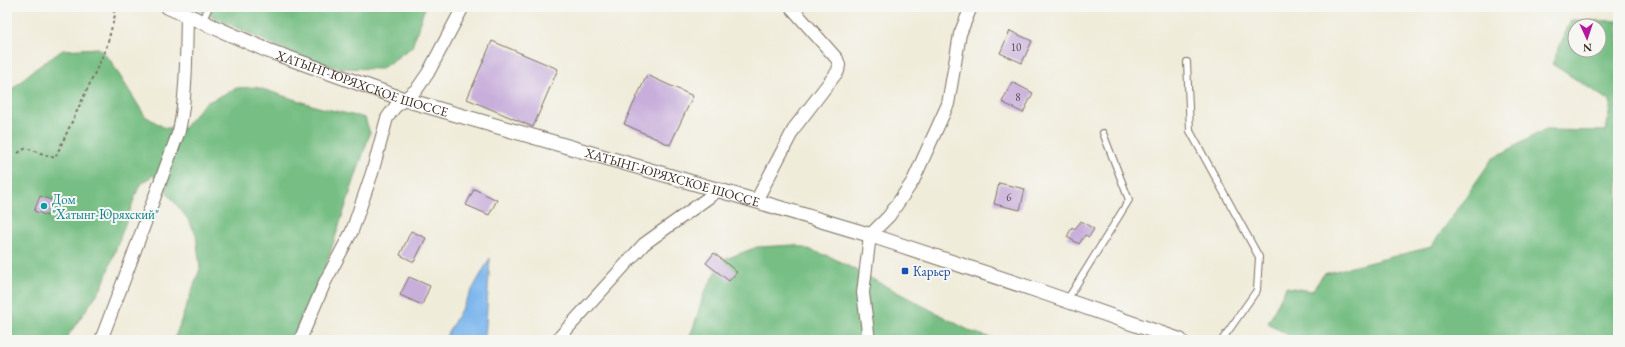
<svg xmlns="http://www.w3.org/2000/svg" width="1625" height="347" font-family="'EB Garamond',serif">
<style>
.forest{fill:#76be83;stroke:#587450;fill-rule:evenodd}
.water{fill:#7bb6ed;stroke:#5b7086}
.building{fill:#c8aedb}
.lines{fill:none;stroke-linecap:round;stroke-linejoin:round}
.service-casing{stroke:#7a6e60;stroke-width:8}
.minor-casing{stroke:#7a6e60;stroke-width:14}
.tertiary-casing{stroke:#7a6e60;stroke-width:16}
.path{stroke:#7a6e60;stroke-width:2;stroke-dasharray:3 3;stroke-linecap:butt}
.service{stroke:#fff;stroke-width:6}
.minor{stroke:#fff;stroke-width:12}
.tertiary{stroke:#fff;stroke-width:14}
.culture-dot{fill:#0f9aa8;stroke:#f6f6f2;stroke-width:1.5}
.transit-dot{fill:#1a4fb4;stroke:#f6f6f2;stroke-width:1.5}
.labels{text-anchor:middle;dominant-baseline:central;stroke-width:4;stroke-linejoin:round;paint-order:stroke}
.number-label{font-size:11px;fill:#5e4b4d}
.street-label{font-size:13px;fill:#3b2a1e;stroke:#f6f6f2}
.culture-label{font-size:13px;fill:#0d838f;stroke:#f6f6f2;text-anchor:start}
.transit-label{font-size:13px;fill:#164399;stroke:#f6f6f2;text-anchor:start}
</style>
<rect width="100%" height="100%" fill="#f6f6f2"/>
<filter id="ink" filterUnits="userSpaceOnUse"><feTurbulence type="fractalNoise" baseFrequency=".025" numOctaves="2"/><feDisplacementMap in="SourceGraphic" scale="8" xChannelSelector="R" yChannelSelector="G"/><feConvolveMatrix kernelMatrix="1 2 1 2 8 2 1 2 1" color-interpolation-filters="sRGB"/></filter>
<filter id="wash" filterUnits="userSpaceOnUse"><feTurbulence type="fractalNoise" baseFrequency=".012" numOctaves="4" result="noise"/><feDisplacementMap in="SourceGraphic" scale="16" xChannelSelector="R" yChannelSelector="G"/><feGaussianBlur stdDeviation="0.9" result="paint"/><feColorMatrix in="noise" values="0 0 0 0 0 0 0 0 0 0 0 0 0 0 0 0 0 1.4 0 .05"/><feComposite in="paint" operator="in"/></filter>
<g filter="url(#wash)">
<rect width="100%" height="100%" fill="#f0ecda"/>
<path class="forest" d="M 192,7 L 425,7 L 412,47 L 381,69 L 340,68 L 302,58 Z
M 1571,20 L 1618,21 L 1618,340 L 1296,340 L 1268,323 L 1286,287 L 1312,291 L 1324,274 L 1431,247 L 1492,159 L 1544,130 L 1606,131 L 1611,102 L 1552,64 ZM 1575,26 L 1599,26 L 1599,50 L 1575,50 Z
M 99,48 L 110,60 L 145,116 L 165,128 L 184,128 L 204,104 L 237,88 L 256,87 L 318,107 L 365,118 L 370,133 L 326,265 L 292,340 L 174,340 L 200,269 L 196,234 L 187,218 L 153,175 L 139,186 L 102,287 L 65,340 L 7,340 L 7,94 L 31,72 L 63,50 Z
M 795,245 L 831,257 L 972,332 L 998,340 L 688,340 L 694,326 L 704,293 L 723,260 L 757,247 Z"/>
<path class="water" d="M 490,258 L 485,340 L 444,340 Z"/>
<g id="blocks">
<path class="building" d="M 1010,31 L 1032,41 L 1022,63 L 1000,53 Z
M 492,41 L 558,69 L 533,127 L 467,99 Z
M 647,75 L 693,96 L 670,145 L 624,124 Z
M 1012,82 L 1033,93 L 1023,113 L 1002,102 Z
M 999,183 L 1025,189 L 1020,210 L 994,204 Z
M 474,189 L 497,200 L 489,215 L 466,205 Z
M 40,196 L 54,201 L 48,216 L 34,211 Z
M 1081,221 L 1094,229 L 1089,237 L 1085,235 L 1079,244 L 1067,237 L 1072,227 L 1075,229 Z
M 411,231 L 426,238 L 414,262 L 400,255 Z
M 714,253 L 737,272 L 729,281 L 706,263 Z
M 409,277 L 430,286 L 422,305 L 400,295 Z"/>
</g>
</g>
<g filter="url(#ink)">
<use href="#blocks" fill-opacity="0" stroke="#7a6e60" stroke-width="1"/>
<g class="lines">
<defs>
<path id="service" d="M 202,22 L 209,7
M 1187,62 L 1190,131 L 1259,257 L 1257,290 L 1222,340
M 1067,300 L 1129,200 L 1103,133"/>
<path id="minor" d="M 756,201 L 795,127 L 838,71 L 839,65 L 837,59 L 791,7
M 101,340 L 125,277 L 179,131 C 187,93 186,54 187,16
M 300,340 L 325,282 L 352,231 L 372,173 L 387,118 L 395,107 L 417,89 L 428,73 L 463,7
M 557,340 L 644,244 L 719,190
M 869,340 L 863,293 L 870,235 L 889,216 L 913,181 L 948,104 L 960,34 L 971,7"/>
<g id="tertiary">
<path id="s1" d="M 168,7 L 269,51 L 403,99 L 756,201 L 870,235 L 1039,291 L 1180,340"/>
</g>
</defs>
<use href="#service" class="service-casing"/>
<use href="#minor" class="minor-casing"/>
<use href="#tertiary" class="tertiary-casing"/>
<path class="path" d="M 18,153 L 26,148 L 55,158 L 106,49 L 115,15 L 113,7"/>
<use href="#service" class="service"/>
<use href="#minor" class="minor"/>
<use href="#tertiary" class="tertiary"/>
</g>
</g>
<circle class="culture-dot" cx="44" cy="206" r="4"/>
<rect class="transit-dot" x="901" y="267" width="8" height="8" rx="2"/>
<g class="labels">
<g class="number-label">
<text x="1016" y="47">10</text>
<text x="1018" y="97">8</text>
<text x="1009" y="197">6</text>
</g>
<g class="street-label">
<text stroke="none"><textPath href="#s1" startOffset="209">ХАТЫНГ-ЮРЯХСКОЕ ШОССЕ</textPath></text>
<text stroke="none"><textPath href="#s1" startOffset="533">ХАТЫНГ-ЮРЯХСКОЕ ШОССЕ</textPath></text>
</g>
<g class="culture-label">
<text x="52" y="199">Дом<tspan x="52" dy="15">"Хатынг-Юряхский"</tspan></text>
</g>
<g class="transit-label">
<text x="913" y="271">Карьер</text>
</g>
</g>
<rect width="1625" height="347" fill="none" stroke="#f6f6f2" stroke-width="24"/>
<g transform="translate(1587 38) rotate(177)"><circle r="19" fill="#f6f6f2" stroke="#aba49d"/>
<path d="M0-3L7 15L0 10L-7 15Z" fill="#b5179e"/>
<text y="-6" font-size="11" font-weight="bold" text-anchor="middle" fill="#3b2a1e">N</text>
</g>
</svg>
